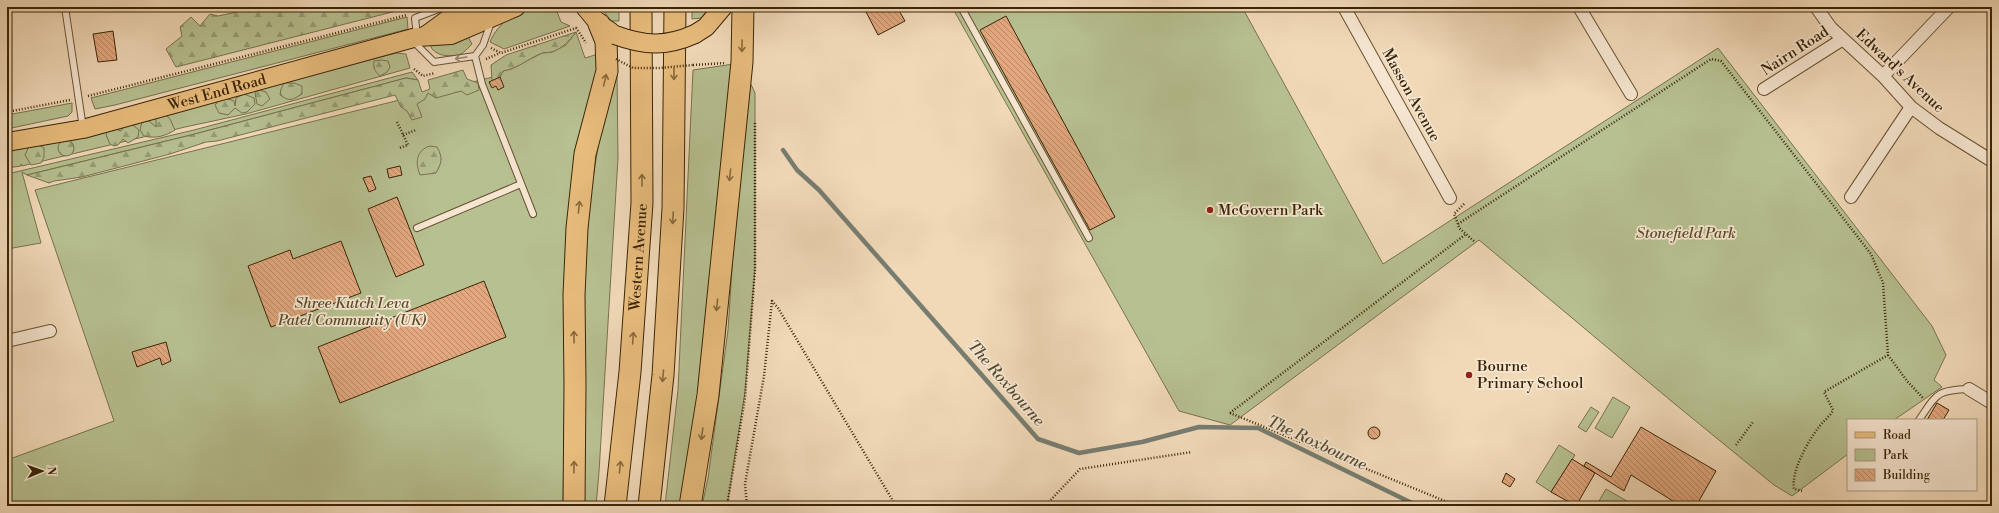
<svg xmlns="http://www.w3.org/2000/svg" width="1999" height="513" font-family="'Libre Bodoni',serif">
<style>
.green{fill:#b7c091;stroke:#78724c}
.forest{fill:url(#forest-firs);stroke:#78724c}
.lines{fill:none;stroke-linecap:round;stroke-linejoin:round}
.stream{stroke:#777d71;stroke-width:4.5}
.building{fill:url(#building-back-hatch);stroke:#3a2506}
.lane-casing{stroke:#685232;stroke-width:8}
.street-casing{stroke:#685232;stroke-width:14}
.primary-casing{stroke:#3a2506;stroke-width:20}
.highway-casing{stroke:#3a2506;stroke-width:23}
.path{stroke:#3a2506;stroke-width:2.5;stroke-dasharray:1 2;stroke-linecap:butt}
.lane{stroke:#f6e6d1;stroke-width:6}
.street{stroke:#f6e6d1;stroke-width:12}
.primary{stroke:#e8bc7c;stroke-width:18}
.highway{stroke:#e8bc7c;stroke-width:21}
.primary-bridge-casing{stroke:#3a2506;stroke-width:20;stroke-linecap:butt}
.path-bridge{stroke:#3a2506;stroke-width:2.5;stroke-dasharray:1 2;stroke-linecap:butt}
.primary-bridge{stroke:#e8bc7c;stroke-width:18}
.oneway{stroke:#88693b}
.oneway2{stroke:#98866c}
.poi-dot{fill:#8f2418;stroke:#f6e6d1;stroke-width:1.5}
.labels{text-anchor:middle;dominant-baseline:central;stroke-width:3.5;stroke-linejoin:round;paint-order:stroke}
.street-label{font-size:15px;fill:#3a2506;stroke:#f6e6d1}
.poi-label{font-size:15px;fill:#3a2506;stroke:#f6e6d1;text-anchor:start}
.park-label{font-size:15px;font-style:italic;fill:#594c29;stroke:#f6e6d1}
.water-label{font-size:16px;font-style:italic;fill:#534a33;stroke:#f6e6d1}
</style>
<defs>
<pattern id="forest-firs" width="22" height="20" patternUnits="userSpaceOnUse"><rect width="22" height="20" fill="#b7c091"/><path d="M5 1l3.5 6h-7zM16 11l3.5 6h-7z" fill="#969c74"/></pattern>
<pattern id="building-back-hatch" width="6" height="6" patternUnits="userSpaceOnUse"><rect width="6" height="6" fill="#e2a77e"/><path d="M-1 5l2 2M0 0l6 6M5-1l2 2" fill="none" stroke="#b88865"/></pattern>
</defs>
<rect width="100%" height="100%" fill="#f1d9b8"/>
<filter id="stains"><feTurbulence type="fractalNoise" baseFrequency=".005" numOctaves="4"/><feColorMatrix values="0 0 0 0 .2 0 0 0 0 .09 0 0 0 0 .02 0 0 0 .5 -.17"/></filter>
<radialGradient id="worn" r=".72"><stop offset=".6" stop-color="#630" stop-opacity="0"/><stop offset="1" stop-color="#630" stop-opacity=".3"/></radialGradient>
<path class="green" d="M 535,7 L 556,9 L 561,22 L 570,26 L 504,49 L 490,42 C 499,21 514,14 535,7 Z
M 601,7 L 619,7 L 619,21 L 611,21 Z
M 692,7 L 711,7 L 701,18 L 692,19 Z
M 952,7 L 1242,7 L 1383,264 L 1718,48 L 1932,326 L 1946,355 L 1934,380 L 1942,387 L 1894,420 L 1848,420 L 1848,454 L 1792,496 L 1774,485 L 1670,400 L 1479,240 L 1230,425 L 1179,411 Z
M 407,17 L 408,29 L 115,105 L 95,109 L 91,98 Z
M 576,32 L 585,58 L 598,54 L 599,73 L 566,297 L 563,506 L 7,506 L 7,460 L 114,421 L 35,190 L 501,75 L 503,71 L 511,69 L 542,53 L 552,52 L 566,45 Z
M 467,35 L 472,44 C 468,48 464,53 459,55 C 448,57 434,56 430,45 Z
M 396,53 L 406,54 L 410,68 L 246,114 L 185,127 L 22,166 L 21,164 L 21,166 L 7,168 L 7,150 L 190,107 Z
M 734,64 L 704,376 L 682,506 L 665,506 L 678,390 L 693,70 Z
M 412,72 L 418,80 L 406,78 L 191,135 L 27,175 L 22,172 L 41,243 L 7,249 L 7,174 L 194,130 Z
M 617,72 L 618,158 L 599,472 L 596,506 L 581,506 L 584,271 L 591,191 L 602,122 Z
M 748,78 L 755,93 L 755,269 L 745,392 L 727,506 L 702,506 L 708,478 L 728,330 L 737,193 Z
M 72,103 L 72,112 L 68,116 L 7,129 L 7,115 Z
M 1613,397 L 1630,407 L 1612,438 L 1595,428 Z
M 1591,407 L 1599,412 L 1586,432 L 1578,427 Z
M 1559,445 L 1575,455 L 1551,492 L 1536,482 Z
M 1606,489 L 1632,504 L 1631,506 L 1596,506 Z"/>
<path class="forest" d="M 239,7 L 320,7 L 324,10 L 340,7 L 412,7 L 176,67 L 166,49 L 182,36 L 180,27 L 191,17 L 200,26 L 210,14 L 218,16 L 237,12 Z
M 576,32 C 569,41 563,48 552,52 C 548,53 543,52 540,54 C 526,60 519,68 503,71 L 500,77 L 492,81 L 491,65 L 506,55 Z
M 381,60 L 388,61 L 390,67 L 387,72 L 380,76 C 375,71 373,69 374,61 Z
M 463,70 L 467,79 L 478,83 L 479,90 L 467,95 L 461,91 L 436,98 L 428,93 L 425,99 L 417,104 L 422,117 L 412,120 L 407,111 L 401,107 L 395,95 L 217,141 L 206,142 L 170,154 L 82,177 L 54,181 L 49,183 L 27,175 L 191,135 L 406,78 L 418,80 L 422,92 L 430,89 L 428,80 Z
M 284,83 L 294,83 L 302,86 L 302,94 C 292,100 290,102 280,95 L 281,89 Z
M 259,90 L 266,92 L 270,99 L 262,106 L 257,104 L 255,93 Z
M 244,94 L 254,98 L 255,104 L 247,112 L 242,113 L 235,108 L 228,115 L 219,113 L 215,105 L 222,97 L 234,101 L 235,106 L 236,98 Z
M 164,113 L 170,119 L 175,130 C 166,136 155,139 144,136 L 140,130 L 142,122 L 149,121 L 156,127 L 156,114 Z
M 126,124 L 133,125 L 139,130 L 138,137 L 128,143 L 123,139 L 118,145 L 114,146 L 110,144 L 106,135 L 107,131 L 113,128 L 121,131 Z
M58 148a8 8 0 1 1 16 0a8 8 0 1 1-16 0Z
M 35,143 L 44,148 L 44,157 L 41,163 L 31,165 L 25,155 L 30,144 Z
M 430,146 L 437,147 C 443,158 442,162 436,173 L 420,175 C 415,163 416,150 430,146 Z"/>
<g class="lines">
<path class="stream" d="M 783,150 L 797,170 L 819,190 L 1038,439 L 1079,453 L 1142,442 L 1199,427 L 1258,428 L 1418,506"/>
</g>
<path class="building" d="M 867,7 L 897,7 L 905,21 L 878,35 L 864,8 Z
M 1006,16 L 1115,217 L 1090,230 L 980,30 Z
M 113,31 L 117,60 L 98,62 L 93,34 Z
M 500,77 L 504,87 L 498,90 L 496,86 L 492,88 L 489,82 Z
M 400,166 L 402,175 L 389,178 L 387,169 Z
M 371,176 L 376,189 L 369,192 L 363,178 Z
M 397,197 L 424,265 L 396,277 L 368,209 Z
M 341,241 L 361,293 L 271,327 L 248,266 L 290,250 L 293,259 Z
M 484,281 L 506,337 L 340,403 L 318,347 Z
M 166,342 L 171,361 L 162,365 L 160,358 L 137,367 L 132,352 Z
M 1937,403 L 1949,410 L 1943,420 L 1927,420 Z
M1368 433a6 6 0 1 1 12 0a6 6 0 1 1-12 0Z
M 1641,427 L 1716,471 L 1696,506 L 1681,506 L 1631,475 L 1624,491 L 1584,466 L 1586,462 L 1611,477 Z
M 1572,459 L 1595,473 L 1576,506 L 1551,492 Z
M 1506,473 L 1515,479 L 1510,487 L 1502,482 Z"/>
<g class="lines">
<defs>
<path id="lane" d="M 65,7 L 83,128
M 961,7 L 1089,238
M 417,36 L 415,18 L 444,7
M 413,41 L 434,62 L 475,56 L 483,45 L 491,22
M 475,56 L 482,84 L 533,214
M 417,228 L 521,184
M 1919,420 C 1937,394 1936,390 1969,389"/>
<path id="street" d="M 1344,7 L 1450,198
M 1579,7 L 1631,94
M 1816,7 L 1831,28 L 1883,76 L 1911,107 L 1939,128 L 1992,161
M 1883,76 L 1949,7
M 1764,89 L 1843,39
M 1851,197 L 1911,107
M 7,341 L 50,331
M 1969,389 L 1992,403"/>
<g id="primary">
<path d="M 585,7 L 599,24 L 611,32"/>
<path d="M 695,34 L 706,27 L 723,7"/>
<path d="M 425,36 L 447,20 L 477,7"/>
<path id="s1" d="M 7,142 L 83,129 L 417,37 L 451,35 L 516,7"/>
</g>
<g id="highway">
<path d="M 574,506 L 575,385 L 574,295 L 577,228 L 585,154 L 607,71 L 606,41 L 599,24"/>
<path id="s2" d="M 615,506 L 630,372 L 642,203 L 641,7"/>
<path d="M 649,506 L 663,375 L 673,208 L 675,7"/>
<path d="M 690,506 L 708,395 L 742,62 L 743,7"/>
</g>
</defs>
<use href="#lane" class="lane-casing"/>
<use href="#street" class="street-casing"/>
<use href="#primary" class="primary-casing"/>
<use href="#highway" class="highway-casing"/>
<path class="path" d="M 491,48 L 501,53 L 576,28 L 586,43
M 486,59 L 500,53
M 693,65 L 726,63
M 414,69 L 423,76 L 435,73
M 88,96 L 407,15
M 7,112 L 70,100
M 397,122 L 408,145 L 399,148
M 403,135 L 416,130
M 1458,224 L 1454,214 L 1465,203
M 1474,241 L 1459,228 L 1458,224 L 1711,59 L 1721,61 L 1871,254 L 1883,283 L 1888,355 L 1824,392 L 1833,410 C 1830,417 1823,421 1819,427 C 1808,441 1791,471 1794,489 L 1802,491
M 1888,355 L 1907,381 L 1923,398
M 1230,413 L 1466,234
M 1230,413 L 1457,506
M 1736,445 L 1753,422
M 727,506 L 745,398 L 755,269 L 755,121
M 747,506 L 745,484 L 764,376 L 772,301 L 778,308 L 896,506
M 1041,506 L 1046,505 L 1080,469 L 1192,452"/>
<use href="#lane" class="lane"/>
<use href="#street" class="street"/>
<use href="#primary" class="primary"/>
<use href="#highway" class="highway"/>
<defs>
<path id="primary-bridge" d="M 615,35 C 645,46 666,47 695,34"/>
</defs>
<use href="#primary-bridge" class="primary-bridge-casing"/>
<path class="path-bridge" d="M 616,59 L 633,68 L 659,68 L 693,65"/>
<use href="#primary-bridge" class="primary-bridge"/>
</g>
<defs><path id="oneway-shaft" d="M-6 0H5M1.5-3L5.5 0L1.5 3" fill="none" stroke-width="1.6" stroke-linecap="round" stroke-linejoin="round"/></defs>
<g class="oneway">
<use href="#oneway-shaft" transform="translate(742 46) rotate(91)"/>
<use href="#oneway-shaft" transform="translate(674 74) rotate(90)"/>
<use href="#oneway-shaft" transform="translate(605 80) rotate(-77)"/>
<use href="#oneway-shaft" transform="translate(730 175) rotate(96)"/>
<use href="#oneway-shaft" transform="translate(642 180) rotate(-90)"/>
<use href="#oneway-shaft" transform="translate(579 207) rotate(-84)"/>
<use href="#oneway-shaft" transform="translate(673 218) rotate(93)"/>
<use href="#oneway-shaft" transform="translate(717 305) rotate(96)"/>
<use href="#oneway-shaft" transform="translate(574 337) rotate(-91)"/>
<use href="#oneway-shaft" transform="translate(633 338) rotate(-86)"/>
<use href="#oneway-shaft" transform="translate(663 376) rotate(95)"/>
<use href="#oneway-shaft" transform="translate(702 434) rotate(98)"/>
<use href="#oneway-shaft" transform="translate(574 467) rotate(-89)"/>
<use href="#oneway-shaft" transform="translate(620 467) rotate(-84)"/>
</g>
<use class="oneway2" href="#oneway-shaft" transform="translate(461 58) rotate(171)"/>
<g class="poi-dot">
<circle cx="1210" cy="210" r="4"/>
<circle cx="1469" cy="375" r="4"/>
</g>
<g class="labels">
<g class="street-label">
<text transform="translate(1795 51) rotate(-33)">Nairn Road</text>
<text transform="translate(1900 71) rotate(43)">Edward's Avenue</text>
<text stroke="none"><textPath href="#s1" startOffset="216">West End Road</textPath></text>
<text transform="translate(1411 95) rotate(61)">Masson Avenue</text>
<text stroke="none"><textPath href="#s2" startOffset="250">Western Avenue</textPath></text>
</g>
<g class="poi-label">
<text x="1218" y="210">McGovern Park</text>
<text x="1477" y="366">Bourne<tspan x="1477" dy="17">Primary School</tspan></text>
</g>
<g class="park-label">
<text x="1686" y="233">Stonefield Park</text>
<text x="352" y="303">Shree Kutch Leva<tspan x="352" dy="17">Patel Community (UK)</tspan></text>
</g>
<g class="water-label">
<text transform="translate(1006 383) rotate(49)">The Roxbourne</text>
<text transform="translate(1317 443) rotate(25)">The Roxbourne</text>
</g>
</g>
<rect width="1999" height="513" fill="none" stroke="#f1d9b8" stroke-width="24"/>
<rect x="8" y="8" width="1983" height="497" fill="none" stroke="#3a2506" stroke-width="2"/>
<rect x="12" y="12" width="1975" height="489" fill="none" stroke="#3a2506"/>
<rect x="1847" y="419" width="130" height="72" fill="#f6e6d1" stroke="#ab9980"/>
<rect x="1855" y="432" width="20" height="6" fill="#e8bc7c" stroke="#ab9980"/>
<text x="1883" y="439" font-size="12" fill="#3a2506">Road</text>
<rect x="1855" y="449" width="20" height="12" fill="#b7c091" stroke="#ab9980"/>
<text x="1883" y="459" font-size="12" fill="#3a2506">Park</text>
<rect x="1855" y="469" width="20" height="12" fill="url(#building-back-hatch)" stroke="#ab9980"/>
<text x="1883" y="479" font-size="12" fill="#3a2506">Building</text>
<g transform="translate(42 471) rotate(88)" stroke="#f6e6d1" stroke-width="3" paint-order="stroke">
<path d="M0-3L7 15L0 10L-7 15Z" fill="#3a2506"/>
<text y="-6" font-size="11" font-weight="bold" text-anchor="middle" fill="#3a2506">N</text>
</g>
<rect width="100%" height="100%" filter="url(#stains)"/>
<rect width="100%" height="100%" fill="url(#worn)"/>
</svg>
